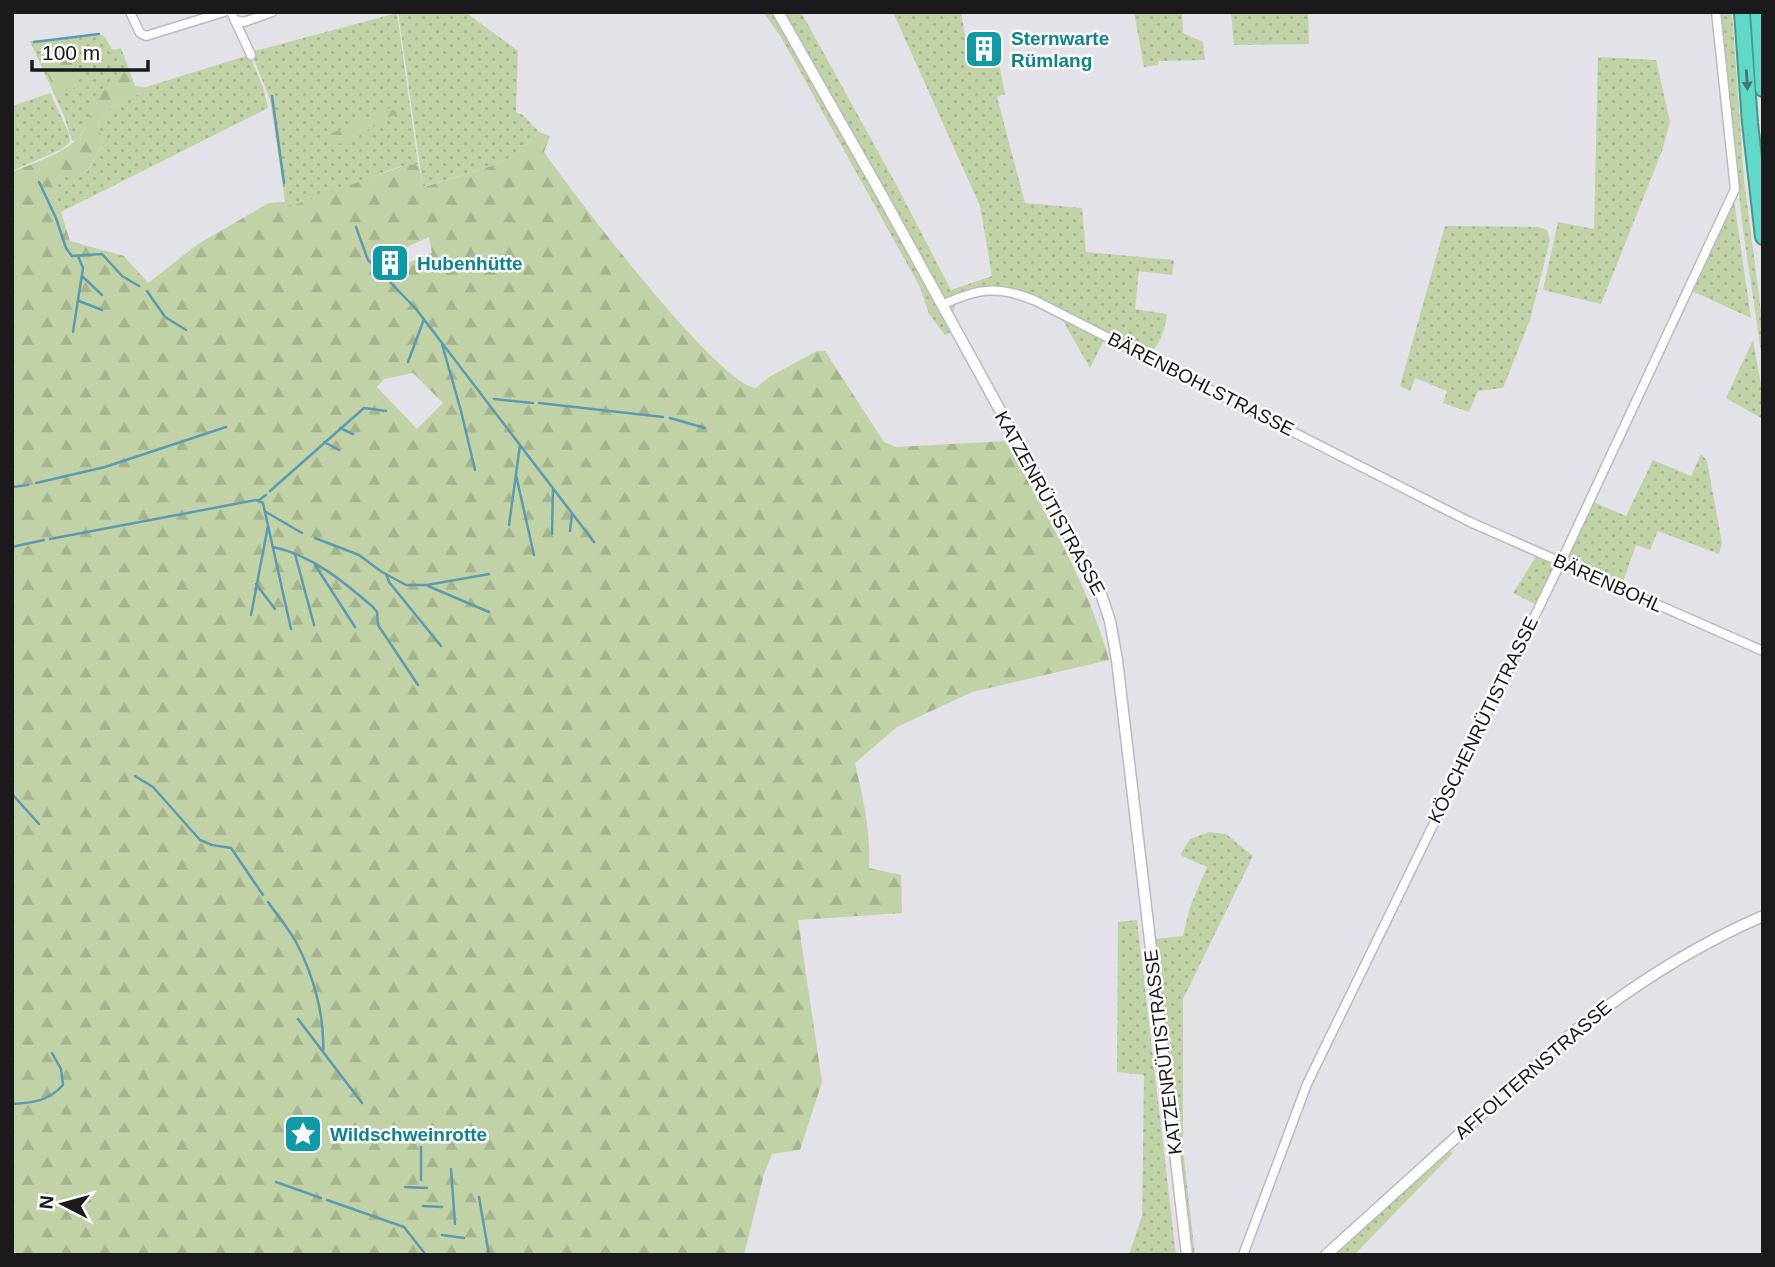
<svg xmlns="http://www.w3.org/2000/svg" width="1775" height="1267" font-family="Helvetica,sans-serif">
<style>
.grass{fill:url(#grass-dots)}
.forest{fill:url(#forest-firs);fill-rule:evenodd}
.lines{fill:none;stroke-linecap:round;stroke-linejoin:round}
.stream{stroke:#5d9ab0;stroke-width:2.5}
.minor-casing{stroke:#bababf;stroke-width:11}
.tertiary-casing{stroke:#bababf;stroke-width:13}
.motorway-casing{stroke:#48968c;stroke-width:18}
.minor{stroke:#fff;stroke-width:8}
.tertiary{stroke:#fff;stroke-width:10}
.motorway{stroke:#61d9c9;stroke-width:14}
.oneway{fill:#3e7a72}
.labels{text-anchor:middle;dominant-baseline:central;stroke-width:5;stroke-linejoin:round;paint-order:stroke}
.culture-label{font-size:19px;font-weight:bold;fill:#0d838f;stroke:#fff;text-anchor:start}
.street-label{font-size:19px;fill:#1a1a1c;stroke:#fff}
</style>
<defs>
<pattern id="grass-dots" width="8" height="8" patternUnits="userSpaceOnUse" patternTransform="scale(1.75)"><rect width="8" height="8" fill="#c1d2a6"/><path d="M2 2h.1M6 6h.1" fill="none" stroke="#a5b48e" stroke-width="1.8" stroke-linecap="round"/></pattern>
<pattern id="forest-firs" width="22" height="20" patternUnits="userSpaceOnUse" patternTransform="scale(1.75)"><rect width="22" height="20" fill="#c1d2a6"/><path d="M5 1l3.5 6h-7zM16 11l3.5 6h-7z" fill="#a5b48e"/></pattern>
</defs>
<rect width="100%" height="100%" fill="#e2e2e8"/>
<path class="grass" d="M 398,12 L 465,12 L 518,51 L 516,112 L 523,115 L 539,132 L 515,155 L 495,165 L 423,187 Z
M 763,12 L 801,12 L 898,188 L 951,290 L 992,276 L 980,206 L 893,12 L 961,12 L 965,35 L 992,31 L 1005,94 L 997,97 L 1025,203 L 1082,208 L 1086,252 L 1174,260 L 1172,275 L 1139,271 L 1135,309 L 1167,314 C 1164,331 1162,343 1149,354 L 1107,334 L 1090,368 L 1062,319 L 1020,298 L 998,294 L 980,295 L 956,304 L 953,313 L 960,327 L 945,335 L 929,314 L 920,287 L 781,37 Z
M 1134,12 L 1182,12 L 1183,33 L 1203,42 L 1205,60 L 1159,61 L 1158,65 L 1144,67 Z
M 1231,12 L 1308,12 L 1309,44 L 1234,45 Z
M 1719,12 L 1732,12 L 1744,179 L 1763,327 L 1763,365 L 1743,230 Z
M 397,13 L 418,164 C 395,165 376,176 355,185 C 333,194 308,201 286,208 L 270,99 L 251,52 Z
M 103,35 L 113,50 L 121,48 L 128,67 L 93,106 L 88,123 L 77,140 L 72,141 L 64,116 L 30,41 Z
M 249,55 L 263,87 L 268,108 L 61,212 L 51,180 L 87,172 L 103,143 L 98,122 L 112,106 L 137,95 L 146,87 Z
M 1598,57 L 1656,60 L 1670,122 L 1662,151 L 1601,304 L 1543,290 L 1558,222 L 1594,229 Z
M 50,93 L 69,133 L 70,142 L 62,149 L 12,171 L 12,106 Z
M 1734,200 L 1751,318 L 1690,290 Z
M 1445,226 L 1538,227 L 1547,230 L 1550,240 L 1530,320 L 1503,388 L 1478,391 L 1469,412 L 1443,403 L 1447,391 L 1415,378 L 1410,391 L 1400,386 Z
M 1753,340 L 1763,397 L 1763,419 L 1726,398 Z
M 1701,454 L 1707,461 L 1722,543 L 1719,554 L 1658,531 L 1650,550 L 1636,545 L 1622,585 L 1565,560 L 1593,502 L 1626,516 L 1653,460 L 1691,476 Z
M 1537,555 L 1555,563 L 1535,604 L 1513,593 Z
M 1209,832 L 1226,834 L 1253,856 L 1183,999 L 1183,1149 L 1195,1255 L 1190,1255 L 1154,939 L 1183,936 L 1190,907 L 1207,867 L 1180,855 L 1190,839 Z
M 1137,920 L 1176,1255 L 1129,1255 L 1142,1216 L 1144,1075 L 1117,1072 L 1118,922 Z
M 1448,1150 L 1453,1153 L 1354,1255 L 1334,1255 Z"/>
<path class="forest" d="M 73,58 L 80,84 L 70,91 L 55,91 L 46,70 L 56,60 Z
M 128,67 L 135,86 L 146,87 L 137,95 L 112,106 L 98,122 L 103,143 L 86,173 L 51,180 L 70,241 L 124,256 L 148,283 L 198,244 L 269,203 L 285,202 L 286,208 L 406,165 L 418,164 L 424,187 L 495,165 L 515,155 L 539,132 L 550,136 L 544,152 C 572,192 717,384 756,388 L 769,377 L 817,351 L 825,351 L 884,442 L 896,447 L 1006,441 C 1044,512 1088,582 1109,660 L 972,692 L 897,727 L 855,763 C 863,798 871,831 869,868 L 901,875 L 902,913 L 798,920 L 822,1082 L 800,1150 L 772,1154 L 764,1174 L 744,1255 L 12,1255 L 12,172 C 33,163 64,154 79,137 C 91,123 91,102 103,88 C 110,80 120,75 128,67 ZM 429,237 L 432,253 L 386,272 L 381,259 ZM 413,373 L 443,403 L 417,429 L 377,387 L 384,379 Z
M 388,108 L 398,112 L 346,143 L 329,144 L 324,137 Z"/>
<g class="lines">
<path class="stream" d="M 34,42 L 99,34
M 272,96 L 284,183
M 39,182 L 56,218 L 66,248 L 72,256 L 102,254 L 122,276 L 139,286
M 356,227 L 368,260 L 381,272
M 82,276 L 102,295
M 387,279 L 416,309 L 594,542
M 147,291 L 165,317 L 186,330
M 79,301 L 102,310
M 73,332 L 83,268 L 78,256
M 442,344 L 461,411 L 475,470
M 408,362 L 424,319
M 494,399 L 533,403
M 539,403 L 663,417
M 670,418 L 705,428
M 340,428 L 353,434
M 324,442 L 339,450
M 516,475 L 534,555
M 36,483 L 105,467 L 226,427
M 12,487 L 28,485
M 270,491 L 364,408 L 386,411
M 258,501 L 266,495
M 266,512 L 302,533
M 509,525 L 520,445
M 570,531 L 572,513
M 552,534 L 553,488
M 315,538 L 359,555 L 382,572 L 406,585 L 427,585 L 489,574
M 50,539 L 256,500 L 263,503 L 291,629
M 12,547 L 44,540
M 273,547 C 312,555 344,582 373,607 L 377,612 L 378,625 L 418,685
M 295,554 L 314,625
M 315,565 L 355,627
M 386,574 L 389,582 L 441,646
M 256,584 L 275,609
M 428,586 L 489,612
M 251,615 L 268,526
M 12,719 L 13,719
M 135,776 L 153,787 L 200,840 L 212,845 L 231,848 L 263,895
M 12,794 L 39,824
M 268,902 C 277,915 288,928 296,942 C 313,974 325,1016 323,1052
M 298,1019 L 362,1103
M 12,1104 C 32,1103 49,1101 63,1085 L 61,1069 L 52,1053
M 451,1169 L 455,1224
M 421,1180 L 421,1147
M 276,1182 L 321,1198
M 405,1187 L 427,1188
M 479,1197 L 489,1255
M 327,1200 L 404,1227 L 426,1255
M 423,1206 L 442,1207
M 442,1235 L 464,1238"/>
<defs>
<path id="minor" d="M 130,12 L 140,33 L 146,36 L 224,12
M 231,12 L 251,55
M 235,20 L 244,22 L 272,12
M 942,305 C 978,288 998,285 1036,301 L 1470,522 L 1763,651
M 1243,1255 L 1307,1084 L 1561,562 L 1735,189 L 1716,12"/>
<path id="tertiary" d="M 778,12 L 879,190 L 1101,594 L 1110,621 L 1117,660 L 1187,1255
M 1326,1255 L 1559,1044 C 1622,992 1687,949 1763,916"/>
<path id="motorway" d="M 1742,12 L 1750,123 L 1763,237
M 1758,12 L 1763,89"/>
</defs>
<use href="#minor" class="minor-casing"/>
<use href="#tertiary" class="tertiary-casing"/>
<use href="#motorway" class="motorway-casing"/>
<use href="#minor" class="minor"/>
<use href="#tertiary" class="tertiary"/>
<use href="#motorway" class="motorway"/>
</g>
<defs><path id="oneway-solid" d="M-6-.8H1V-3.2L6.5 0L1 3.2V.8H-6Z" transform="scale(1.75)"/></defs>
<use class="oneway" href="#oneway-solid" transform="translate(1747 80) rotate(86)"/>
<defs>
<symbol id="building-square" viewBox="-11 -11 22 22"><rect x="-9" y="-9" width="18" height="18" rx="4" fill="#0f9aa8" stroke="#fff"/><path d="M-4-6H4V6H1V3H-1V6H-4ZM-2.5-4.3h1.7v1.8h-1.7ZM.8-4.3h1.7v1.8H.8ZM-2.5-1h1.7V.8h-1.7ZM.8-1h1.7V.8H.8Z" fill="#fff"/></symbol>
<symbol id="sight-square" viewBox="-11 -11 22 22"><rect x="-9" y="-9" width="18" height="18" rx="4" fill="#0f9aa8" stroke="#fff"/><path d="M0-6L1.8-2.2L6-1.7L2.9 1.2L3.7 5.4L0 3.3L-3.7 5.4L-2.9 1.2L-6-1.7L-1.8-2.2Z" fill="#fff"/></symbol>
</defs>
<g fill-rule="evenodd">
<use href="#building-square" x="962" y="27" width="44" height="44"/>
<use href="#building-square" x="368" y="241" width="44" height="44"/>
<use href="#sight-square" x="281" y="1112" width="44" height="44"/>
</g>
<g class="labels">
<g class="culture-label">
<text x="1011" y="38">Sternwarte<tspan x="1011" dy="22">Rümlang</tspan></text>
<text x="417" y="263">Hubenhütte</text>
<text x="330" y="1134">Wildschweinrotte</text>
</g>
<g class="street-label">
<text transform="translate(1201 384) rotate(27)">BÄRENBOHLSTRASSE</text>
<text transform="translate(1050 503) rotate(61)">KATZENRÜTISTRASSE</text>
<text transform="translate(1608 583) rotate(24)">BÄRENBOHL</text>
<text transform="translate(1483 720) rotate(-64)">KÖSCHENRÜTISTRASSE</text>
<text transform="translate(1163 1052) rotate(-97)">KATZENRÜTISTRASSE</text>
<text transform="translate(1533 1070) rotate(-41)">AFFOLTERNSTRASSE</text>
</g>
</g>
<rect width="1775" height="1267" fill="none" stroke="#1a1a1c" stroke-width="28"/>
<g transform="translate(63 1204) rotate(276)" stroke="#ffffff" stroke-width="5" paint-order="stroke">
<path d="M0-5L12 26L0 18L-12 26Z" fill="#1a1a1c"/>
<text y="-10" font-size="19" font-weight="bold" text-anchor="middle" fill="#1a1a1c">N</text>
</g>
<path d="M32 60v10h116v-10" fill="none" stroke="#1a1a1c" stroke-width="3.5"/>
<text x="42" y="60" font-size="21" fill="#1a1a1c" stroke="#ffffff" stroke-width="5" paint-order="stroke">100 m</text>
</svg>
